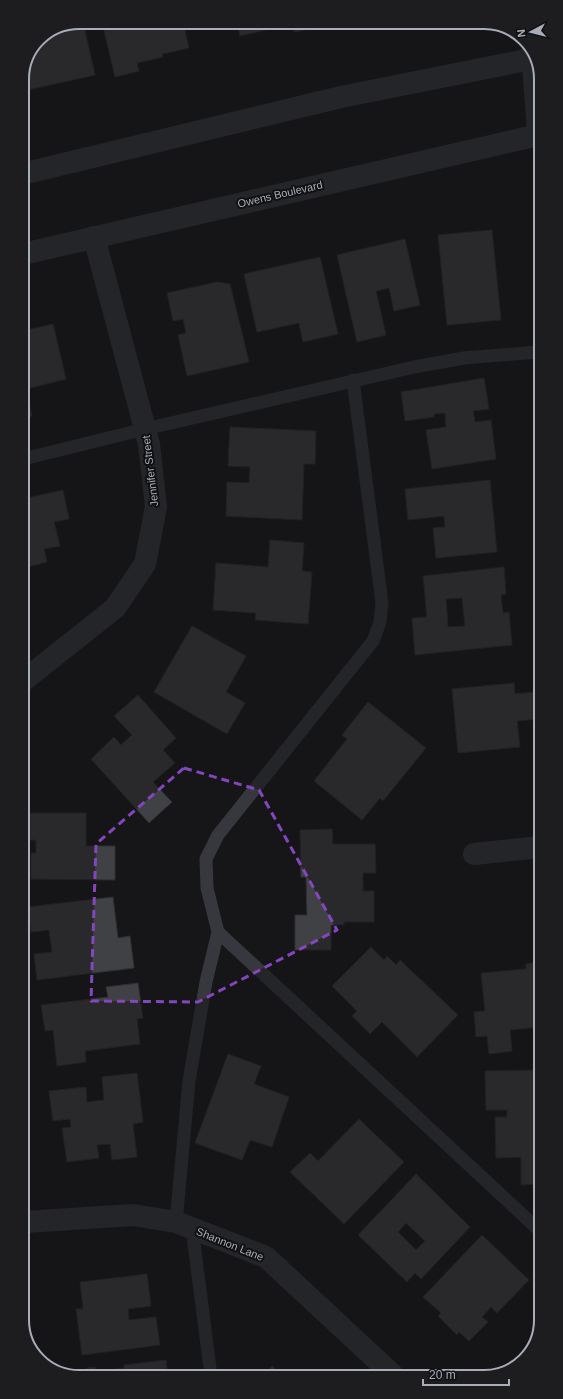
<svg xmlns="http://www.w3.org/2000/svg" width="563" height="1399" font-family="Helvetica,sans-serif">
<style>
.building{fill:#404145;stroke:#303034;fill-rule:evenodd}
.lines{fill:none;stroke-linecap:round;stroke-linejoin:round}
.service{stroke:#37383d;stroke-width:13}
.minor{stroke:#37383d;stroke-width:22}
.tertiary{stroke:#37383d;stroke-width:22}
.marked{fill:none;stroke:#8446be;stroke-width:3;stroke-dasharray:8 5;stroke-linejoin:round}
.labels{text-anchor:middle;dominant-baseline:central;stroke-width:4;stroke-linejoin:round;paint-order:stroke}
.street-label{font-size:11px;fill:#a8adb8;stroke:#111113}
.rim{fill:none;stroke:#a8adb8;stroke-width:2}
</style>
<rect width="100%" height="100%" fill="#161618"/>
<path class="building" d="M 80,22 L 83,22 L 95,75 L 27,90 L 23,73 L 39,39 Z
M 102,22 L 183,22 L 189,48 L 162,54 L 163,57 L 137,63 L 139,71 L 115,77 Z
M 194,22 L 222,22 L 195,28 Z
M 237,22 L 273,22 L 274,28 L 240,36 Z
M 292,22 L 341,22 L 341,23 L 294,32 Z
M 492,230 L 501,320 L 447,325 L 438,235 Z
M 405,239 L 420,305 L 394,311 L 389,288 L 376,291 L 386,335 L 357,342 L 337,255 Z
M 320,257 L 338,334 L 303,342 L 299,323 L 257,332 L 244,274 Z
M 217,282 L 230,284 L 249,362 L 187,376 L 178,335 L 186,333 L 183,319 L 173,321 L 167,293 Z
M 53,324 L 66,379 L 26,389 L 32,416 L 23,418 L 23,331 Z
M 484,378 L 489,409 L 473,411 L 475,422 L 491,420 L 496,459 L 432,469 L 426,430 L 446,427 L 445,413 L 434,414 L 434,417 L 405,421 L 401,392 Z
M 230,427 L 316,431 L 315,464 L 304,464 L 302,520 L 226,516 L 227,482 L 249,483 L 250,467 L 228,466 Z
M 490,480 L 497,552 L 436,558 L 433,528 L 445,527 L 444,516 L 408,520 L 405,489 Z
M 63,490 L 69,519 L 54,522 L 60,546 L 44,549 L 47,562 L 27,567 L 28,570 L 23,571 L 23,499 Z
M 270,540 L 304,543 L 302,571 L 312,572 L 308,624 L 255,620 L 256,613 L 213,610 L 216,563 L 268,567 Z
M 504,567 L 506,594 L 501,595 L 503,613 L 509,612 L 512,645 L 415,655 L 412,618 L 427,617 L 423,576 ZM 462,598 L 465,626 L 448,627 L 446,599 Z
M 192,626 L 246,656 L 226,692 L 245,703 L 227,734 L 154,692 Z
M 514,683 L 515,694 L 536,692 L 538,719 L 517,721 L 520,747 L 458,753 L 452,689 Z
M 138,695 L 176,738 L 163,750 L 175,763 L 153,782 L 172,802 L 149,823 L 91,759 L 114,737 L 121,745 L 132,735 L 114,716 Z
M 368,702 L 426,748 L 383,801 L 380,798 L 362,820 L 314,781 L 347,739 L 342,735 Z
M 30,813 L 86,813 L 86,846 L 115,846 L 115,880 L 31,879 L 31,853 L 36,853 L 36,840 L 30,840 Z
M 332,829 L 333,844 L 375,844 L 376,873 L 363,873 L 363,891 L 374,891 L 374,922 L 344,922 L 344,925 L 331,925 L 331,950 L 295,950 L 295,915 L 307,915 L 306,877 L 301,877 L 300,830 Z
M 113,897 L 118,938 L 130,936 L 134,968 L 37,980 L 34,954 L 52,952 L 49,930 L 31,932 L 28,907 Z
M 371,947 L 384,960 L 387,956 L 396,965 L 400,960 L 458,1015 L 417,1057 L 382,1022 L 370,1034 L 352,1016 L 357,1011 L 332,986 Z
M 540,962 L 540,1027 L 510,1030 L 512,1051 L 489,1054 L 487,1036 L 476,1037 L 474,1012 L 485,1011 L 481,973 L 526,969 L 526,964 Z
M 138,983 L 143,1018 L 137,1019 L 140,1044 L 85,1051 L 86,1062 L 57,1066 L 53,1030 L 45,1031 L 41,1005 L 108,997 L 106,987 Z
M 228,1054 L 261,1066 L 254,1084 L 289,1097 L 272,1147 L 250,1140 L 242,1160 L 195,1143 Z
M 540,1070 L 541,1184 L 521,1185 L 521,1157 L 496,1158 L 495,1117 L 507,1117 L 507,1110 L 486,1110 L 485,1071 Z
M 137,1073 L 143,1122 L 133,1124 L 137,1157 L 112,1160 L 110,1144 L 97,1145 L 99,1158 L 67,1162 L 62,1128 L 71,1127 L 70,1119 L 53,1121 L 49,1091 L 86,1087 L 87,1102 L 104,1100 L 102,1077 Z
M 359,1119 L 404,1162 L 344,1224 L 290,1172 L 310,1153 L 318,1161 Z
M 416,1174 L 470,1227 L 421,1279 L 415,1273 L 407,1282 L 358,1235 ZM 406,1223 L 425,1241 L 416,1250 L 398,1232 Z
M 482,1235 L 529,1280 L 497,1313 L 491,1307 L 482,1317 L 488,1322 L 469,1341 L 459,1332 L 457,1335 L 438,1316 L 441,1313 L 423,1297 Z
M 147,1274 L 151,1306 L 128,1309 L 129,1320 L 156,1317 L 160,1345 L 82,1355 L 76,1309 L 83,1309 L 80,1282 Z
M 166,1360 L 168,1376 L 89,1377 L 87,1368 L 95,1367 L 96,1372 L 124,1368 L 124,1365 Z
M 272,1366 L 282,1375 L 264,1376 Z"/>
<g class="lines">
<path class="service" d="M 23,459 L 145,429 L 414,367 L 464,358 L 539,352
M 218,932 L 541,1232
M 176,1222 L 189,1081 L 206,982 L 218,932 L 207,888 L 206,859 L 218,835 L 373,641 L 380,622 L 382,603 L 353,380
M 192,1228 L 211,1376"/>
<path class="minor" d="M 532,52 L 538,131
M 23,681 L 115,608 L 145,564 L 156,507 L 149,444 L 94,237
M 474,854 L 540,847
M 25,1222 L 133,1215 L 176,1222 L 266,1257 L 393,1375"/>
<path class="tertiary" d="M 22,174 L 341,97 L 536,58
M 23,254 L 538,135"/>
</g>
<path d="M0 0H563V1399H0ZM 184,768 L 259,790 L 337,930 L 198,1002 L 91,1001 L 96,844 Z" fill="#161618" fill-opacity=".55" fill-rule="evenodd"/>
<path class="marked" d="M 184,768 L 259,790 L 337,930 L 198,1002 L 91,1001 L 96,844 Z"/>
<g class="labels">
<g class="street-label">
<text transform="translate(280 194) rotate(-13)">Owens Boulevard</text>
<text transform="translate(150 471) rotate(-97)">Jennifer Street</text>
<text transform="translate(230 1244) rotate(22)">Shannon Lane</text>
</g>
</g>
<path d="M0 0H563V1399H0ZM79 29H484A50 50 0 0 1 534 79V1320A50 50 0 0 1 484 1370H79A50 50 0 0 1 29 1320V79A50 50 0 0 1 79 29Z" fill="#1d1d20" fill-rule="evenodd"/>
<path class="rim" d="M79 29H484A50 50 0 0 1 534 79V1320A50 50 0 0 1 484 1370H79A50 50 0 0 1 29 1320V79A50 50 0 0 1 79 29Z"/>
<g transform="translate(531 32) rotate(263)" stroke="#111113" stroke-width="3" paint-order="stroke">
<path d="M0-3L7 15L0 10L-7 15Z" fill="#a8adb8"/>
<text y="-6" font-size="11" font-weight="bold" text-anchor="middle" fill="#a8adb8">N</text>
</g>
<path d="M423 1379v6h86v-6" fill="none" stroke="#a8adb8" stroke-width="2"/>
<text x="429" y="1379" font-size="12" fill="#a8adb8" stroke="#111113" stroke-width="3" paint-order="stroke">20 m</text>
</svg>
